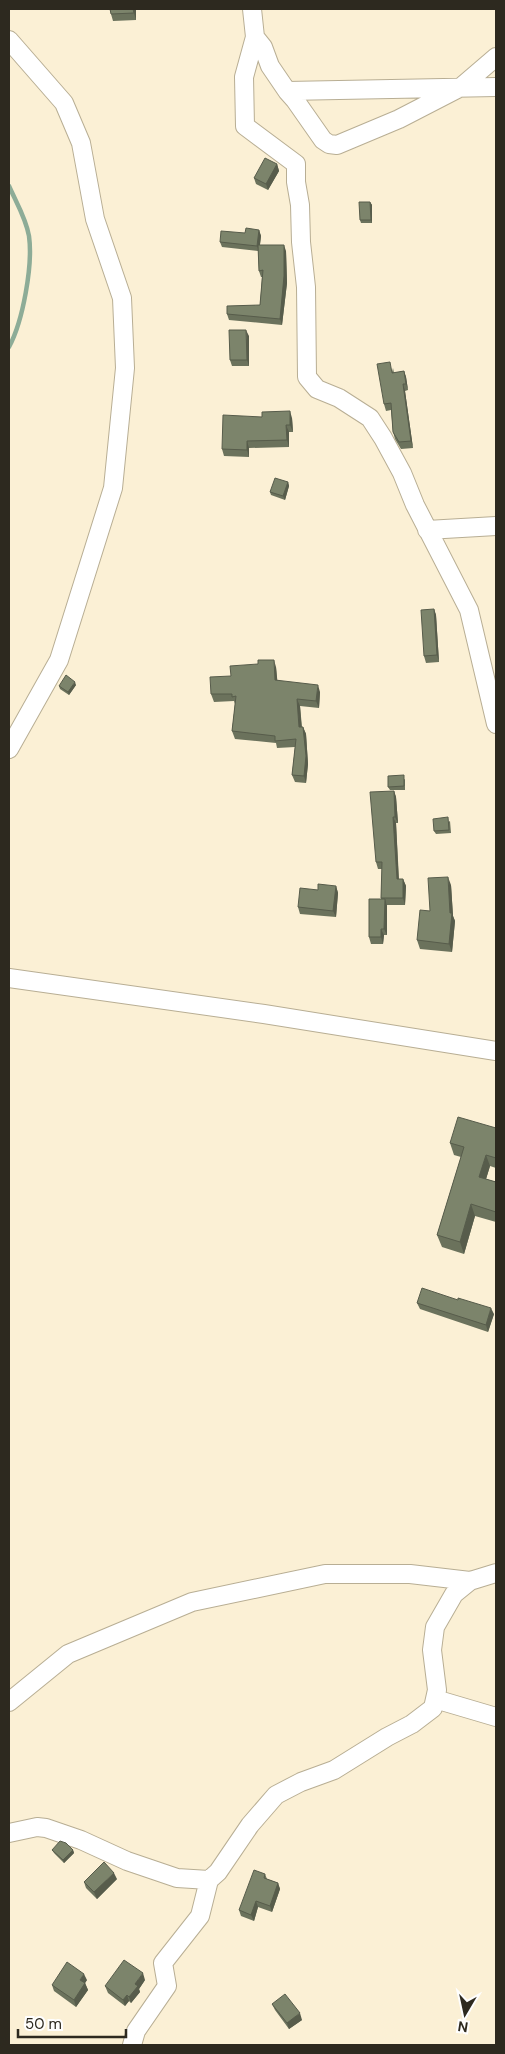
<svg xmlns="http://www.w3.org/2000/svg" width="505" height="2054" font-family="'DM Sans',sans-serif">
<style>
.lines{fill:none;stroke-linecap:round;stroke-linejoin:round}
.stream{stroke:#8dac97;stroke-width:4.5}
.minor-casing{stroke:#b8ae94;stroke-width:20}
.minor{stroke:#fff;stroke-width:18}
.wall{fill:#6b725c}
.shaded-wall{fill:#575c4b}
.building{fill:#7c846b;stroke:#575c4b}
</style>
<rect width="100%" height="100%" fill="#fbf0d5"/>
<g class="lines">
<path class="stream" d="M 9,186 C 16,202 26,218 29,236 C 33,265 23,321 9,347"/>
<defs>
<path id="minor" d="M 252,9 L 255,37 L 244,77 L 245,126 L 296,164 L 296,182 L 300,205 L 301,242 L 306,287 L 307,377 L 317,389 L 339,398 L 370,418 L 383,438 L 402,473 L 415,505 L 469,610 L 496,724
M 255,37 L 263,47 L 270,66 L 287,91 L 295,100 L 323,140 L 329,144 L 337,145 L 399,119 L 461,87 L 496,57
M 9,40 L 64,103 L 81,143 L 95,219 L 122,298 L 125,368 L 113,488 L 59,660 L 9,749
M 287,91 L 496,87
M 427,530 L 496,526
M 9,978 L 264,1014 L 496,1051
M 435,1699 L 496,1717
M 9,1702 L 68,1654 L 192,1602 L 325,1574 L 410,1574 L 470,1581
M 9,1833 L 37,1827 L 46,1828 L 81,1840 L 127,1861 L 177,1878 L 209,1880 L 218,1872 L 250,1825 L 276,1795 L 301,1782 L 334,1770 L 387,1737 L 412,1724 L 433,1708 L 437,1690 L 432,1650 L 435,1627 L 454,1594 L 470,1581 L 496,1573
M 132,2045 L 136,2031 L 167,1986 L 163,1963 L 200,1916 L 209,1880"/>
</defs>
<use href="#minor" class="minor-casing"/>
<use href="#minor" class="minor"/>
</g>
<path class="wall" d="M 110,9 L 136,9 L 136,20 L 113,21 L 111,14 Z
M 178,9 L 204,9 L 179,10 Z
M 277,164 L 279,171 L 268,190 L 256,184 L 254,178 Z
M 370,202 L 372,205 L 372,223 L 361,223 L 360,220 Z
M 259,230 L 261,236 L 260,245 L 286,251 L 287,283 L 282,325 L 229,320 L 227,314 L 260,305 L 262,277 L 261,277 L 259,271 L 258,251 L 222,247 L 220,242 L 245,233 Z
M 249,336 L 249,366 L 232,366 L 230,360 Z
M 393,368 L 394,373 L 404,371 L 406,377 L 408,390 L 405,391 L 413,448 L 401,449 L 395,439 L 393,432 L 391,410 L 386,411 L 384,404 Z
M 292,418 L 293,432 L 289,432 L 289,447 L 249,448 L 249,457 L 224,456 L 222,449 Z
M 288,482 L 289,486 L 285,500 L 271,495 L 270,492 Z
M 434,609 L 436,615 L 439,662 L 426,663 L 424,656 Z
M 276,667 L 277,680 L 320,692 L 319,708 L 300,706 L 302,727 L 303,727 L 306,734 L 308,764 L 306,783 L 295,782 L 292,775 L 295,747 L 277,748 L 276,743 L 235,739 L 232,731 L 235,704 L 234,701 L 214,702 L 211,694 Z
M 76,685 L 69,695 L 60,689 L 59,686 Z
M 405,779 L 405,790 L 390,790 L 388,787 Z
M 394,791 L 396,797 L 398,823 L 396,823 L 399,879 L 403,879 L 406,886 L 405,905 L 387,905 L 387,935 L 384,935 L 383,944 L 371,944 L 369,937 L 381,899 L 382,869 L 378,869 L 376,862 Z
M 450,821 L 451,833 L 436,834 L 434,831 Z
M 451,885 L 453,916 L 455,921 L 452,952 L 420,949 L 417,940 L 430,911 Z
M 336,886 L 338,893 L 336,917 L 300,914 L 298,907 L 318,890 Z
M 496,1128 L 496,1168 L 490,1166 L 486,1179 L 496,1182 L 496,1222 L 475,1216 L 464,1254 L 442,1247 L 437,1235 L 461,1157 L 454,1155 L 450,1143 Z
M 417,1303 L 494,1314 L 488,1332 L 420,1309 Z
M 52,1850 L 73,1850 L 74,1853 L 64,1863 L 54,1853 Z
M 265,1874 L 267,1879 L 278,1883 L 280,1889 L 272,1912 L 258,1907 L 254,1921 L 241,1916 L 239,1910 Z
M 117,1879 L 97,1899 L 86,1888 L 84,1882 Z
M 87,1980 L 85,1983 L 88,1990 L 76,2007 L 54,1991 L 52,1985 Z
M 145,1980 L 139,1989 L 140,1992 L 131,2003 L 129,2001 L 125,2006 L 108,1993 L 105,1986 Z
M 272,2004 L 302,2020 L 289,2029 L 275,2010 Z"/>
<path class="shaded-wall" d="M 133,9 L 136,9 L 136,20 L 134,13 Z
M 277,164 L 279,171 L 268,190 L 266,184 Z
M 370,202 L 372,205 L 372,223 L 371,220 Z
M 259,230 L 261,236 L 259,251 L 257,246 Z
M 284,245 L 286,251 L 287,283 L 282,325 L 280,319 Z
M 246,330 L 249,336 L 249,366 L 247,360 Z
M 404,371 L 406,377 L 408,390 L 406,384 Z
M 403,384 L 405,391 L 413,448 L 411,441 Z
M 290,411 L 292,418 L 293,432 L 290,425 Z
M 286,425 L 289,432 L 289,447 L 287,440 Z
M 247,441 L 249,448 L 249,457 L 247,450 Z
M 288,482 L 289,486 L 285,500 L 283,496 Z
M 434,609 L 436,615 L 439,662 L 437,655 Z
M 274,660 L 276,667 L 278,687 L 275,680 Z
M 75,682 L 76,685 L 69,695 L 68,692 Z
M 318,685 L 320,692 L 319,708 L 316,701 Z
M 297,699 L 300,706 L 302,734 L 299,727 Z
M 303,727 L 306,734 L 308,764 L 306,783 L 304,776 Z
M 394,791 L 396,797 L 398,823 L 395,817 Z
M 393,817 L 396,823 L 399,886 L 397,879 Z
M 448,877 L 451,885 L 453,916 L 455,921 L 452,952 L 449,944 L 450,913 Z
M 403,879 L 406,886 L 405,905 L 403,898 Z
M 336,886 L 338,893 L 336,917 L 333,911 Z
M 385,899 L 387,906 L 387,935 L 384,929 Z
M 381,929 L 384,935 L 383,944 L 381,937 Z
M 486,1155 L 490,1166 L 483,1189 L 479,1177 Z
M 471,1204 L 475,1216 L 464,1254 L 460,1242 Z
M 491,1308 L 494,1314 L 488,1332 L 486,1325 Z
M 73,1850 L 74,1853 L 64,1863 L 63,1860 Z
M 114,1873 L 117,1879 L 97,1899 L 94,1892 Z
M 278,1883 L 280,1889 L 272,1912 L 270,1906 Z
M 256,1901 L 258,1907 L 254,1921 L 251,1915 Z
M 143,1973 L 145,1980 L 139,1989 L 140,1992 L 131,2003 L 129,1997 L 135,1984 Z
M 84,1974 L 87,1980 L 83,1986 L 80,1980 Z
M 85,1983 L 88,1990 L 76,2007 L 74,2000 Z
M 127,1995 L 129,2001 L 125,2006 L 123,2000 Z
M 300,2013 L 302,2020 L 289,2029 L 287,2023 Z"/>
<path class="building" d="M 110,9 L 133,9 L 134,13 L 111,14 Z
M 265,158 L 277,164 L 266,184 L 254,178 Z
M 359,202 L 370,202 L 371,220 L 360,220 Z
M 246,228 L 259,230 L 257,246 L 220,242 L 221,231 L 245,233 Z
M 258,245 L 284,245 L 284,276 L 280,319 L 227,314 L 227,306 L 260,305 L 263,270 L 259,271 Z
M 229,330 L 246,330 L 247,360 L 230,360 Z
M 390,362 L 392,373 L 404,371 L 406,384 L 403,384 L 411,441 L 399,442 L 393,432 L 391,403 L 384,404 L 377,364 Z
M 290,411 L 290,425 L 286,425 L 287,440 L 247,441 L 247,450 L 222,449 L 223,415 L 262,417 L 262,412 Z
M 275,478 L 288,482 L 283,496 L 270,492 Z
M 434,609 L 437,655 L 424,656 L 421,610 Z
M 258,660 L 274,660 L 275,680 L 318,685 L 316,701 L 297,699 L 299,727 L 303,727 L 306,756 L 304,776 L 292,775 L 296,739 L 275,741 L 275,736 L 232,731 L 236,696 L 232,697 L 232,694 L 211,694 L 210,677 L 231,676 L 230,666 L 258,664 Z
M 66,675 L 75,682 L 68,692 L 59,686 Z
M 404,775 L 404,786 L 388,787 L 388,776 Z
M 394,791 L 395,817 L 393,817 L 397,879 L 403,879 L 403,898 L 381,898 L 382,862 L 376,862 L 370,792 Z
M 448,817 L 449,830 L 434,831 L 433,819 Z
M 448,877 L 450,913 L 452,913 L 449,944 L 417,940 L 420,910 L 430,911 L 428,878 Z
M 318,884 L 336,886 L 333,911 L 298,907 L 300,888 L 318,890 Z
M 369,899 L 385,899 L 384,929 L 381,929 L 381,937 L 369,937 Z
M 458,1117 L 496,1128 L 496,1158 L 486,1155 L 479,1177 L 496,1182 L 496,1212 L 471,1204 L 460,1242 L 437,1235 L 464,1147 L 450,1143 Z
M 422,1288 L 458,1300 L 458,1298 L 491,1308 L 486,1325 L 417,1303 Z
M 60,1841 L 66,1843 L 73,1850 L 63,1860 L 52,1850 Z
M 104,1862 L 114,1873 L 94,1892 L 84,1882 Z
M 254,1870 L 265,1874 L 264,1878 L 278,1883 L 270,1906 L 256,1901 L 251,1915 L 239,1910 Z
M 124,1960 L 143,1973 L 135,1984 L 138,1986 L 129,1997 L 127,1995 L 123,2000 L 105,1986 Z
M 67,1962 L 84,1974 L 80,1980 L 85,1983 L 74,2000 L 52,1985 Z
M 285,1994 L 300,2013 L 287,2023 L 272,2004 Z"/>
<rect width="505" height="2054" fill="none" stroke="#2d291f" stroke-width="20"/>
<g transform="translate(465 2014) rotate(189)" stroke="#fefefe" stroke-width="4" paint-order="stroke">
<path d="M0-4L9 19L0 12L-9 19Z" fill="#2d291f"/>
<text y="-8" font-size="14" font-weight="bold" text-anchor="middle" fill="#2d291f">N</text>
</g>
<path d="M18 2029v8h108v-8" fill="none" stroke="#2d291f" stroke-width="2.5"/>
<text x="25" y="2029" font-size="15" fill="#2d291f" stroke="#fefefe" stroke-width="4" paint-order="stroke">50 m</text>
</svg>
